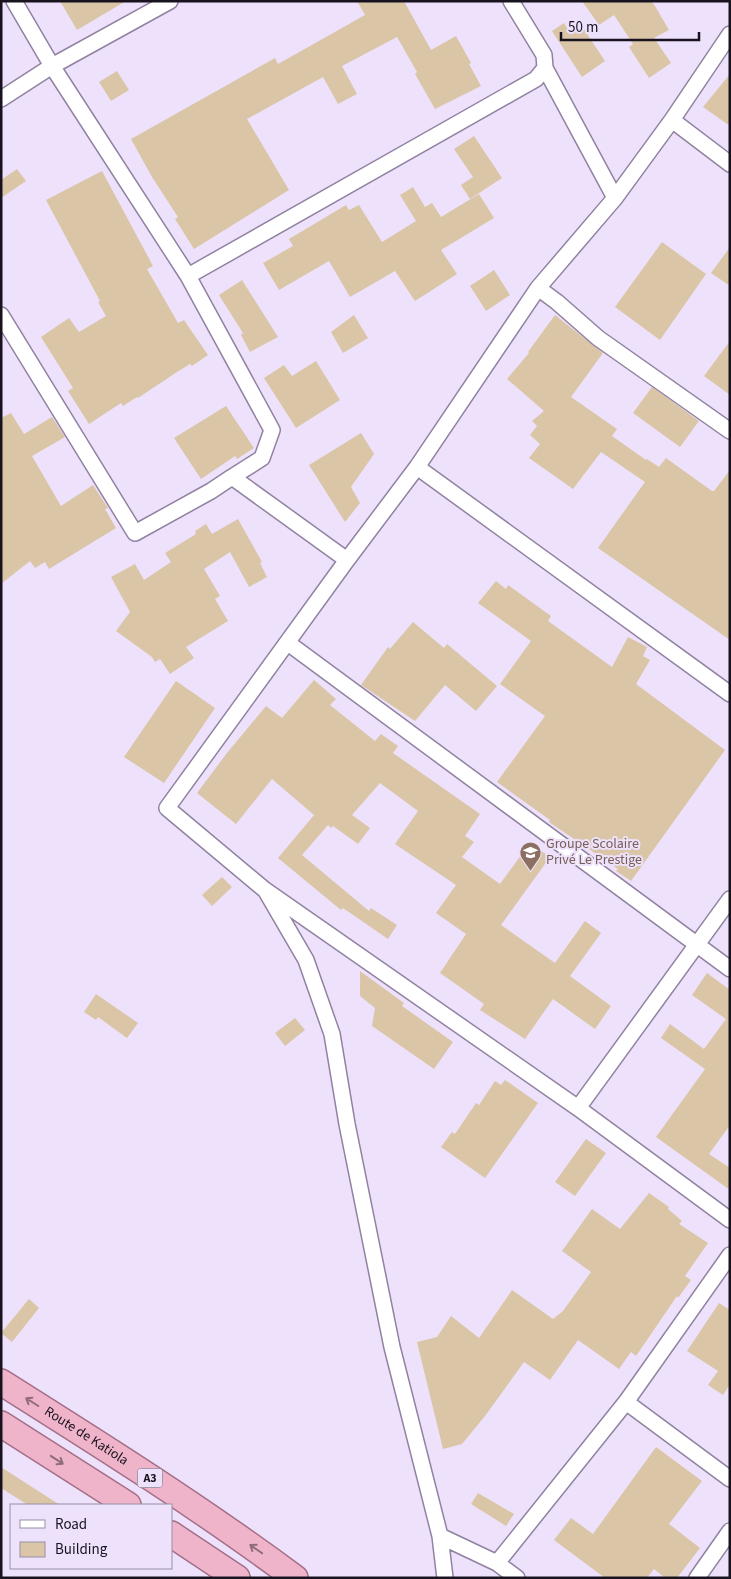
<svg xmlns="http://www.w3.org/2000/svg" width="731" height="1579" font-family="'Source Sans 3',sans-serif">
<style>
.building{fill:#dac6a7}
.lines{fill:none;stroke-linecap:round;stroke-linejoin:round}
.minor-casing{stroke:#9182a1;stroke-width:18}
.trunk-casing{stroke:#a36f86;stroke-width:28}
.minor{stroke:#fff;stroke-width:15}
.trunk{stroke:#f0b4ca;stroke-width:25}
.oneway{stroke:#8f6c7d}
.labels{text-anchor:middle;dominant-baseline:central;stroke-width:4;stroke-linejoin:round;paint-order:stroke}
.shield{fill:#ede1fb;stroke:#595161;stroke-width:1}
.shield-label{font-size:12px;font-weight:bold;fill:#19131f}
.education-label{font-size:14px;fill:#785e54;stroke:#ede1fb;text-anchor:start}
.street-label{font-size:14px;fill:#19131f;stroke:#ede1fb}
</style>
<rect width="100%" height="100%" fill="#ede1fb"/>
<path class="building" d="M 60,1 L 126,1 L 77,30 Z
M 357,1 L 404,1 L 431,50 L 456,36 L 471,63 L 469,64 L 481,86 L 435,109 L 415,74 L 417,72 L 397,37 L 342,66 L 357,94 L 338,104 L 323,77 L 247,119 L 289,190 L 194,249 L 175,219 L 178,217 L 152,177 L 131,139 L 275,58 L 278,64 L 365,15 Z
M 582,1 L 652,1 L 669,30 L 654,38 L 671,63 L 649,78 L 629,47 L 633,44 L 614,15 L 599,25 Z
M 564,23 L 570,33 L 581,25 L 605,61 L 582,77 L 552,31 Z
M 117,71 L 129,90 L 111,101 L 99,82 Z
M 730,74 L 730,126 L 703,107 Z
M 474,136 L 502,178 L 470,199 L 461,185 L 473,177 L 454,149 Z
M 17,169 L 26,181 L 1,198 L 1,180 Z
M 102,171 L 153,266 L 147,269 L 178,323 L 184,320 L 208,355 L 192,366 L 190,364 L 177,372 L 138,398 L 137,397 L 123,406 L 121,403 L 89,424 L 68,391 L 73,388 L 41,337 L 69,318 L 79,332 L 106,316 L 98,302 L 100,301 L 46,200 Z
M 413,187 L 425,207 L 432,203 L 441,217 L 479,194 L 494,218 L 441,250 L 457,274 L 415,301 L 395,271 L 350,297 L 329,261 L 279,290 L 263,263 L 293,246 L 289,239 L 346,205 L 349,210 L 359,205 L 382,242 L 416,221 L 400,195 Z
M 662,242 L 706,274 L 660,340 L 615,307 Z
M 730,247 L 730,286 L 711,273 Z
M 494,270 L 510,295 L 486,311 L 470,286 Z
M 242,280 L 278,337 L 250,352 L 241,335 L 243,333 L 219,295 Z
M 354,315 L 368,338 L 343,353 L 331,332 Z
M 555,315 L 603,353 L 571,397 L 617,429 L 612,436 L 646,460 L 647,459 L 659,467 L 666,458 L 712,491 L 714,491 L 730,470 L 730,640 L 598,548 L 645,482 L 601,452 L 573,489 L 529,458 L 540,444 L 530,435 L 537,426 L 532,421 L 544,411 L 507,379 L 529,353 L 528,352 Z
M 730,341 L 730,395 L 704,376 Z
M 316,361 L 340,400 L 296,428 L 264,378 L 284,365 L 292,376 Z
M 652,387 L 699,421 L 680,447 L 633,413 Z
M 226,406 L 254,448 L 237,459 L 235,456 L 201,479 L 174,438 Z
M 11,413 L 24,434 L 52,417 L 65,437 L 32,456 L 61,506 L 93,485 L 108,508 L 105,509 L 116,528 L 49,569 L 45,562 L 35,568 L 30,561 L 1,584 L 1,418 Z
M 361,433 L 374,454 L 351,487 L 360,503 L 345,522 L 309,465 Z
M 238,519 L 262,562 L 260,563 L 267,577 L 249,587 L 230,552 L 204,569 L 220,596 L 215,599 L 228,621 L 186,647 L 194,658 L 170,674 L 160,659 L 155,662 L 152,657 L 116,631 L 130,612 L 111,577 L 135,564 L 144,580 L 171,562 L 165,553 L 196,534 L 195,531 L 206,524 L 212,534 Z
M 496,581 L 506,589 L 508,585 L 551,616 L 548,621 L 612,667 L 628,637 L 647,647 L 643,656 L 650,660 L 636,684 L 725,750 L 631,881 L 616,871 L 618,869 L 549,822 L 550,820 L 497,782 L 545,716 L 500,684 L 531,641 L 478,603 Z
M 413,622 L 444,648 L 447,644 L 497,686 L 476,711 L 445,685 L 415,721 L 361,685 L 388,647 L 390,649 Z
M 314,680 L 336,699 L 330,705 L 375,741 L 381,734 L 398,746 L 393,753 L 480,814 L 465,836 L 474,842 L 462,857 L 500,884 L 530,843 L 550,857 L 501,925 L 555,963 L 585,921 L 601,933 L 570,976 L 611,1006 L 595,1029 L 553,999 L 525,1039 L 480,1010 L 484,1004 L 440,973 L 466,934 L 436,913 L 456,885 L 395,844 L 418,811 L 380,783 L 352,815 L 370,828 L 358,844 L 333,826 L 331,828 L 328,825 L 302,855 L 369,911 L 371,908 L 397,925 L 388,939 L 343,908 L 341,910 L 278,858 L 314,815 L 272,779 L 236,824 L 197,793 L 227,753 L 266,706 L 282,718 Z
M 176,681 L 215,708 L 164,783 L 124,757 Z
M 222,877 L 232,887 L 212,906 L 202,895 Z
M 360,971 L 404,1003 L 402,1006 L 453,1042 L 434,1069 L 372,1026 L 375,1008 L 360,996 Z
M 707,973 L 730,990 L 730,1125 L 709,1154 L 730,1168 L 730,1190 L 656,1137 L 705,1069 L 661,1038 L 670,1024 L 704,1049 L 726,1019 L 692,995 Z
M 96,994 L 138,1023 L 127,1038 L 98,1017 L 96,1020 L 84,1012 Z
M 295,1018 L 305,1030 L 285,1046 L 275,1033 Z
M 505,1080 L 538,1103 L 485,1178 L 441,1147 L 452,1132 L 455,1134 L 476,1103 L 479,1105 L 495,1081 L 501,1085 Z
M 586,1139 L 606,1153 L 575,1196 L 555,1182 Z
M 649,1193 L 669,1207 L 668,1209 L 682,1221 L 679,1224 L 708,1243 L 685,1276 L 691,1280 L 678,1298 L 677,1296 L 636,1356 L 631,1352 L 619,1369 L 578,1340 L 550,1380 L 524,1362 L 485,1416 L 462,1444 L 443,1449 L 417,1342 L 437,1337 L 451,1316 L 479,1338 L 512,1290 L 553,1319 L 563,1311 L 591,1272 L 562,1251 L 592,1209 L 620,1229 Z
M 29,1299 L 39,1308 L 12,1342 L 1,1333 Z
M 719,1303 L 730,1310 L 730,1384 L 723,1395 L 708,1385 L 718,1371 L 687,1351 Z
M 656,1447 L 702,1481 L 669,1524 L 700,1548 L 677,1578 L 665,1578 L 654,1569 L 647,1578 L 605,1578 L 554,1540 L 571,1518 L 593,1534 Z
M 1,1467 L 60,1505 L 28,1505 L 1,1488 Z
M 478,1493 L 514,1514 L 506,1526 L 471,1504 Z"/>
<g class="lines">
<defs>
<path id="minor" d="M 14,1 L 52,66 L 188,276 L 272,430 L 262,458 L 232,477
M 730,34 L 672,120 L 615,198 L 538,288 L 417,467 L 347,560 L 167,808 L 265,890 L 578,1108 L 730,1220
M 545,68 L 615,198
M 1,99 L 52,66 L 170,1
M 672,120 L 730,164
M 188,276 L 536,79 L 545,68 L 544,55 L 511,1
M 538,288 L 557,302 L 598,338 L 730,431
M 1,315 L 135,533 L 211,491 L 232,477 L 347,560
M 417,467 L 730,694
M 288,643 L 730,969
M 267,893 L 306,960 L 332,1034 L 347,1124 L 392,1347 L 440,1536 L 445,1578
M 578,1108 L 730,899
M 626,1402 L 730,1479
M 440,1536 L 497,1563 L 517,1578
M 497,1563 L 626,1402 L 730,1255
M 697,1578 L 730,1531"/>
<g id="trunk">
<path id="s1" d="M 1,1382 C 101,1445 201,1508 295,1578"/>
<path d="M 1,1424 L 128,1505"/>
<path d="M 171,1534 L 237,1578"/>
</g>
</defs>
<use href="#minor" class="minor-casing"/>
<use href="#trunk" class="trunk-casing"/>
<use href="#minor" class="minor"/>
<use href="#trunk" class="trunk"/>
</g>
<defs><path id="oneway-shaft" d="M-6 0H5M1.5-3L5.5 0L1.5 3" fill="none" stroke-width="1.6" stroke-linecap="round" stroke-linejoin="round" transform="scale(1.25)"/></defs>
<g class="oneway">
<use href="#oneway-shaft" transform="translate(32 1402) rotate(-148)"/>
<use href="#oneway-shaft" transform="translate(57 1460) rotate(33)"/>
<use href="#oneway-shaft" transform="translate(256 1549) rotate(-145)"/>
</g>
<defs>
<symbol id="school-pin" viewBox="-11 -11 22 30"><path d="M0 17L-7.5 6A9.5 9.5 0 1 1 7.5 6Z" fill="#8d6e63" stroke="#ede1fb"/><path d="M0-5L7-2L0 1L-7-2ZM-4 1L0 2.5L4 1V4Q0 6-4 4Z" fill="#fff"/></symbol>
</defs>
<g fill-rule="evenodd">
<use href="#school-pin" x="518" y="840" width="25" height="34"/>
</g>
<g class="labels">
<rect class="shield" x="137.5" y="1468.5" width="25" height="19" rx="4"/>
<g class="shield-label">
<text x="150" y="1478">A3</text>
</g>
<g class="education-label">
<text x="546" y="844">Groupe Scolaire<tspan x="546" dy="16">Privé Le Prestige</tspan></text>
</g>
<g class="street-label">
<text stroke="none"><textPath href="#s1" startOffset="101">Route de Katiola</textPath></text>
</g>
</g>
<rect width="731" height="1579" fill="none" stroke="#19131f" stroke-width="5"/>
<rect x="10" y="1504" width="162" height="65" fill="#ede1fb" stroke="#988fa3"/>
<rect x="20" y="1520" width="25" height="8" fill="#ffffff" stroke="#988fa3"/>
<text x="55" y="1529" font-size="15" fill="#19131f">Road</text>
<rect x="20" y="1542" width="25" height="15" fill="#dac6a7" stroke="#988fa3"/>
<text x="55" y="1554" font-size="15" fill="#19131f">Building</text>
<path d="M561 32v8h138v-8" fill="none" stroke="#19131f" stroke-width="2.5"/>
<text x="568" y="32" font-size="15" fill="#19131f" stroke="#ede1fb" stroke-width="4" paint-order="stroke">50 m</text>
</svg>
